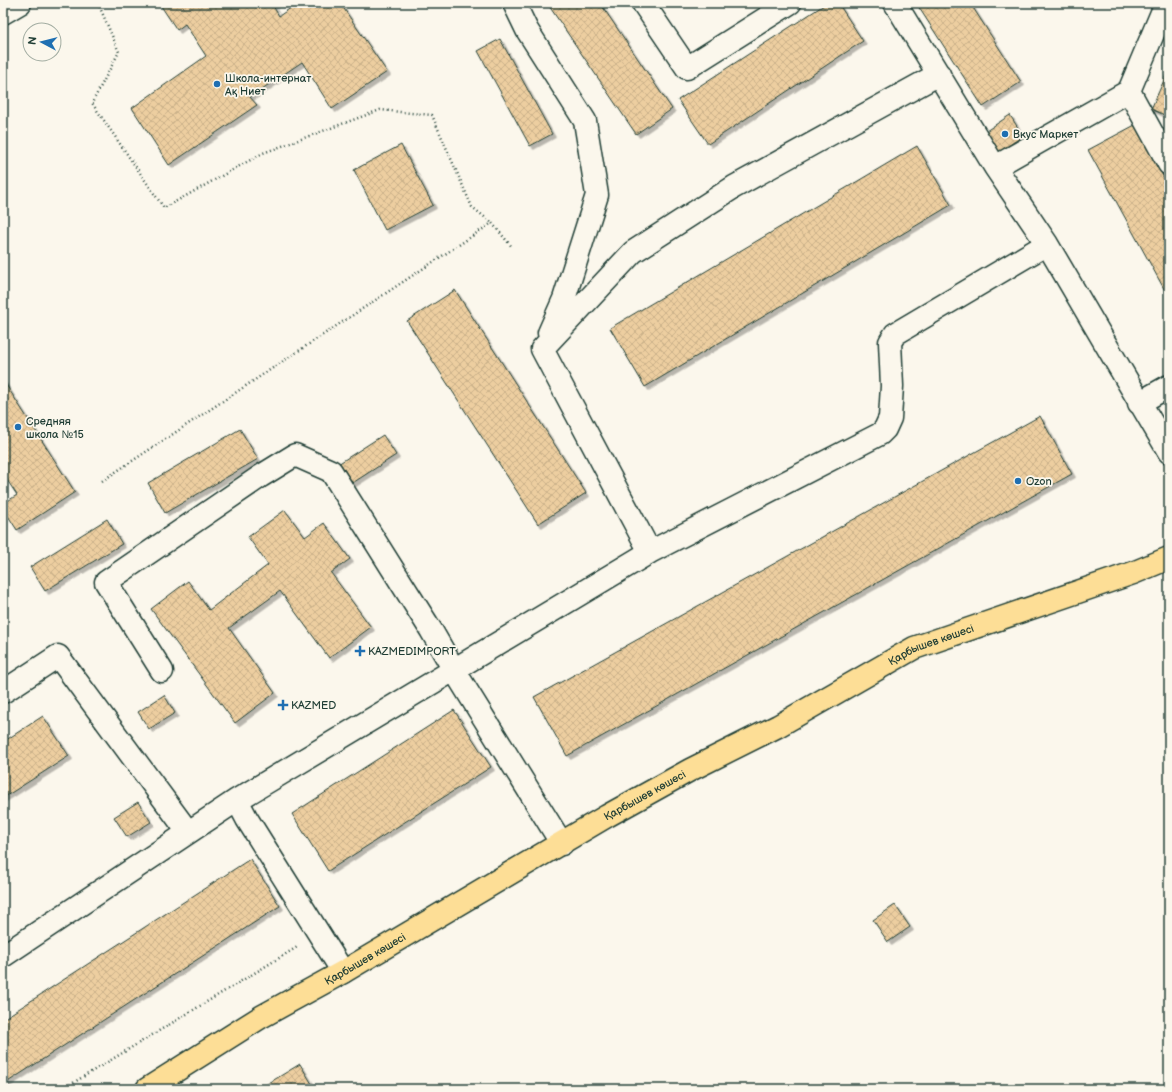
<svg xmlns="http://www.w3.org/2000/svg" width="1172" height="1092" font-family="'Balsamiq Sans',sans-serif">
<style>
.building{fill:url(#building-cross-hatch);stroke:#1f3d34;filter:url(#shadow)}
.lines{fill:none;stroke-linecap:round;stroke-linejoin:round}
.minor-casing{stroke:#1f3d34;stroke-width:25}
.major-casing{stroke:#1f3d34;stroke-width:25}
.path{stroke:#1f3d34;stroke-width:2.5;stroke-dasharray:1 3;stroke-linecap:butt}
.minor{stroke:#fbf7ec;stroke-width:22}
.major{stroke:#fdde96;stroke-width:22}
.poi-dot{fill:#1f6fb2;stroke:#fbf7ec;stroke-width:1.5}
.labels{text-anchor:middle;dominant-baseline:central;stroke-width:3.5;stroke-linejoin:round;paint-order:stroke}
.poi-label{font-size:11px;fill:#1f3d34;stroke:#fbf7ec;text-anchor:start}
.street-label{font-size:11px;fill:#1f3d34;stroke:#fbf7ec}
</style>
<defs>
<pattern id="building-cross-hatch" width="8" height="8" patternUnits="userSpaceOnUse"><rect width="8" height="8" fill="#edcea0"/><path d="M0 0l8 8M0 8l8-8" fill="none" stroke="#cbb28a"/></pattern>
<filter id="shadow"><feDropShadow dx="3.5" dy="3.5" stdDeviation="0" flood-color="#0004"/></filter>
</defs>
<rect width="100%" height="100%" fill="#fbf7ec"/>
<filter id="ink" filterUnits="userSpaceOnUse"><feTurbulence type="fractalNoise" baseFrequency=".025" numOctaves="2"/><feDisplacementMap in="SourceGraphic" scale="8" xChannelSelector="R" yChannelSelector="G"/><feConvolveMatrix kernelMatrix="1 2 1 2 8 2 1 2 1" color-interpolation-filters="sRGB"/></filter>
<g filter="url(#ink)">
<path class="building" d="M 159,3 L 277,3 L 273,6 L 279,16 L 298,3 L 340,3 L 387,72 L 332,109 L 302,62 L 250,97 L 257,105 L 169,165 L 132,108 L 206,56 L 185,24 L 177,30 Z
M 547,3 L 600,3 L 672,109 L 636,134 Z
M 827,3 L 838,3 L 863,41 L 708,144 L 678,100 Z
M 916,3 L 970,3 L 1021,82 L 983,107 Z
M 500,39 L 552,134 L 530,146 L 478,51 Z
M 1169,69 L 1169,117 L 1151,109 Z
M 1010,115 L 1023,136 L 999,152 L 986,131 Z
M 1135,125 L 1169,187 L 1169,298 L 1088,150 Z
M 401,145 L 433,205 L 385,230 L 354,170 Z
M 917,146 L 951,205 L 645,387 L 610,328 Z
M 455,290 L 586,493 L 538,524 L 407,321 Z
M 3,380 L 75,492 L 17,530 L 3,508 L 3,504 L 17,495 L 3,474 Z
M 1040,416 L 1072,474 L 567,756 L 534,697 Z
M 240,429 L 258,459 L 165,513 L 148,483 Z
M 383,435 L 396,455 L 351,484 L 338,464 Z
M 285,510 L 305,537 L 324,523 L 350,559 L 331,573 L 371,627 L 329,658 L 280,591 L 229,628 L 275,693 L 235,723 L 151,609 L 188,581 L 209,610 L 268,565 L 248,537 Z
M 107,519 L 122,544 L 45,591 L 30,567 Z
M 164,695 L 175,713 L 149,729 L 138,712 Z
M 454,710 L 491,767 L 328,871 L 292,814 Z
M 43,716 L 69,756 L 3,798 L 3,742 Z
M 138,802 L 151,822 L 127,837 L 114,817 Z
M 250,859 L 280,906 L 3,1085 L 3,1019 Z
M 895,905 L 910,927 L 888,942 L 873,920 Z
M 300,1064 L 315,1089 L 259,1089 Z"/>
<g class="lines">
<defs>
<path id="minor" d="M 514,3 L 527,30 L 585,121 L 597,195 L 564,299 L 549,333
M 643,3 L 687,68 L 790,3
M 895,3 L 995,167 L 1047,244 L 1169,452
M 3,13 L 20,3
M 1129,91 L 1166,3
M 995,167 L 1129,91 L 1169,164
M 1139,403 L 1169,386
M 650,552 L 542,349 L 633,252 L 734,187 L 939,74
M 162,671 L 106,582 L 261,476 L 295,455 L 331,471 L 431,630 L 454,670 L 562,844
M 3,692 L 58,656 L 188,832
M 237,800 L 650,552 L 880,434 L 885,429 L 890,418 L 892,386 L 890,342 L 895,334 L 1047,244
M 3,956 L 237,800 L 247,819 L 343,972"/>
<g id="major">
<path id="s1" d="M 147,1089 L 261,1017 L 343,972 L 607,816 L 690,770 L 778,726 L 914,648 L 1133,573 L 1169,558"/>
</g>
</defs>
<use href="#minor" class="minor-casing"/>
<use href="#major" class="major-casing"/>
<path class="path" d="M 98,3 L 119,52 L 92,103 L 164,208 L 263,153 L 380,110 L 432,115 L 472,207 L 492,223
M 102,481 L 492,223 L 512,247
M 63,1089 L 299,946"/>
<use href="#minor" class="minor"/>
<use href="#major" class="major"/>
</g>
</g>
<g class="poi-dot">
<circle cx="217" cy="84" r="4"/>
<circle cx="1005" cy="134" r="4"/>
<circle cx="18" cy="427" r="4"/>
<circle cx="1018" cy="481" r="4"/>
<path d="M358 645h4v4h4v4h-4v4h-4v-4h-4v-4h4z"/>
<path d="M281 699h4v4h4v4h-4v4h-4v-4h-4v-4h4z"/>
</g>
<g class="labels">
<g class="poi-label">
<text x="225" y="78">Школа-интернат<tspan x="225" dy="13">Ақ Ниет</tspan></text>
<text x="1013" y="134">Вкус Маркет</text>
<text x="26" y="421">Средняя<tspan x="26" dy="13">школа №15</tspan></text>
<text x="1026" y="481">Ozon</text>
<text x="368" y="651">KAZMEDIMPORT</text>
<text x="291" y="705">KAZMED</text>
</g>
<g class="street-label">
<text stroke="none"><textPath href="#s1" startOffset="902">Қарбышев көшесі</textPath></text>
<text stroke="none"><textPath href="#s1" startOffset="578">Қарбышев көшесі</textPath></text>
<text stroke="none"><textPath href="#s1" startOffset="254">Қарбышев көшесі</textPath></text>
</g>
</g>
<rect width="1172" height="1092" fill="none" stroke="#fbf7ec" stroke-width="16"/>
<rect x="8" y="8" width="1156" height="1076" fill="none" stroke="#1f3d34" stroke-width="1.5" filter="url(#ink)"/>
<g transform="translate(42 42) rotate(277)"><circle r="19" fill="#fbf7ec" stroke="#a3ada2"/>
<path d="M0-3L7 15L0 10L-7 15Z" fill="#1f6fb2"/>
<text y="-6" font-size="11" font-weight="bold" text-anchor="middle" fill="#1f3d34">N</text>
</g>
</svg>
